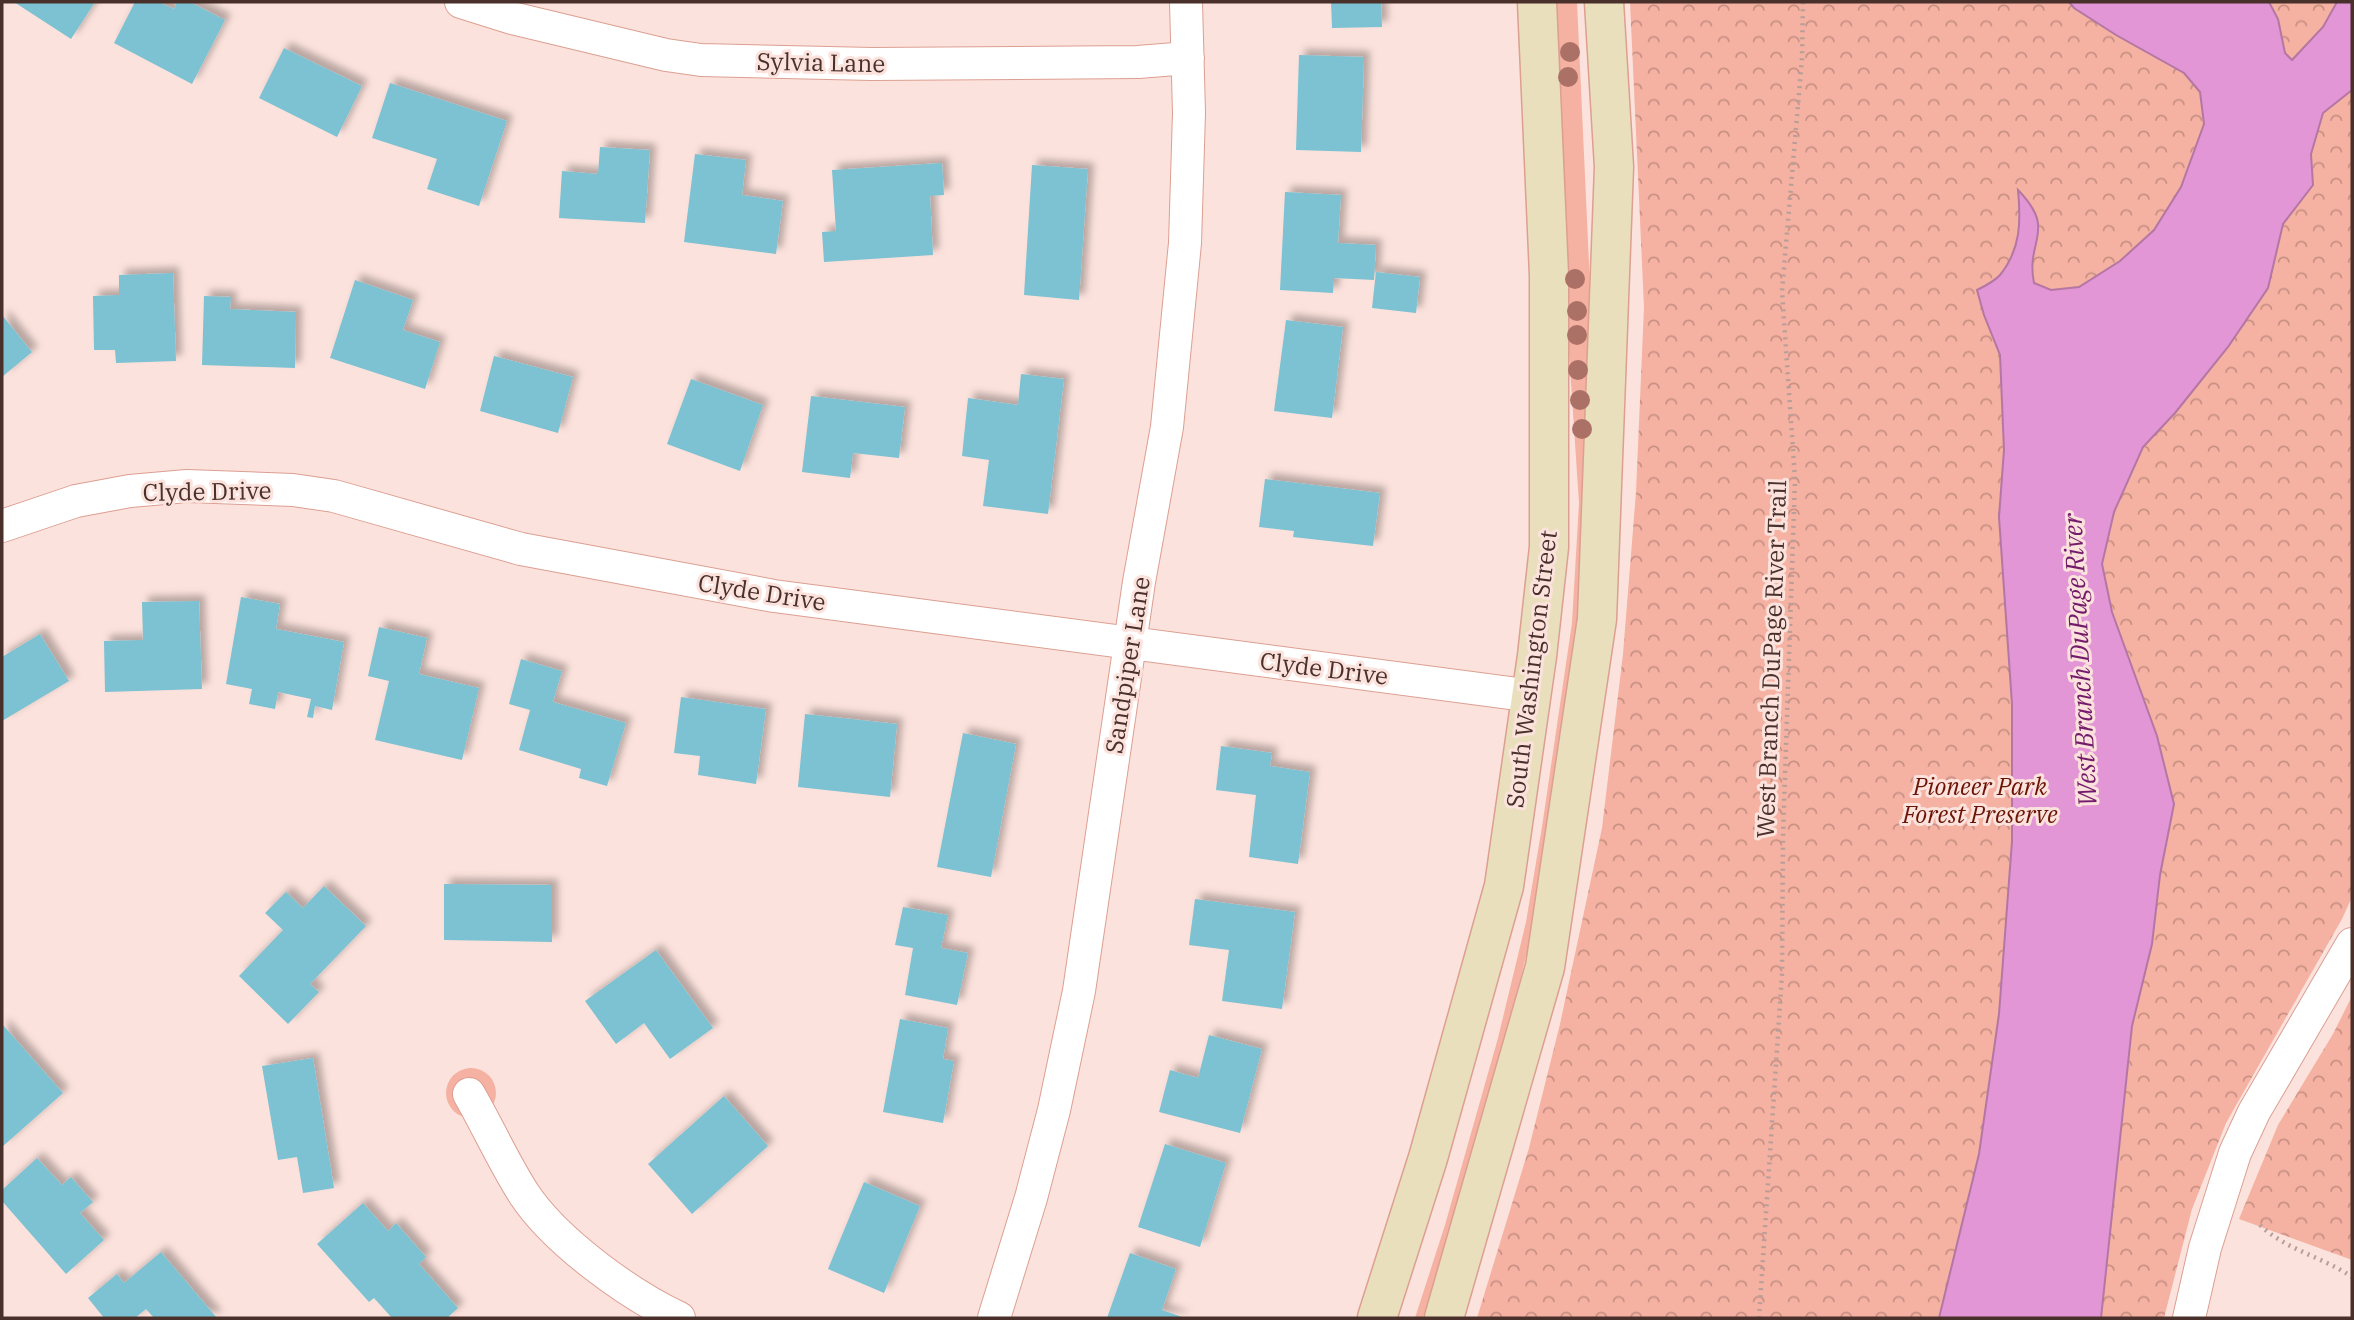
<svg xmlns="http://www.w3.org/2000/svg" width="2354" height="1320" font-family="'IBM Plex Serif',serif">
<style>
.green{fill:#f5b1a2}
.park{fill:url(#park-crowns)}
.water{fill:#e296d6;stroke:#b477a3;stroke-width:2}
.building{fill:#7bc2d2;filter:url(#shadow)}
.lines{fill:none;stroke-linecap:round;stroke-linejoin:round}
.street-casing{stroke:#dc9f92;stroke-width:34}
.secondary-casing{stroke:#dc9f92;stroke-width:41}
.path{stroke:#b89e98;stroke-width:4.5;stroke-dasharray:2 5;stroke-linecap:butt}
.street{stroke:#fff;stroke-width:32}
.secondary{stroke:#e9dfbc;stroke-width:38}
.tree{fill:#ac7166}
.labels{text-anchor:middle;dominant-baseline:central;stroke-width:6;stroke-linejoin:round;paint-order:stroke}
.street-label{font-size:24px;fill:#49302b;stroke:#fce2dc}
.park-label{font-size:24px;font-style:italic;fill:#6a1405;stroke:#fce2dc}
.water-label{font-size:26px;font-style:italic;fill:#731b6a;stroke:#fce2dc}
</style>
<defs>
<pattern id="park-crowns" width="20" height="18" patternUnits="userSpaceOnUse" patternTransform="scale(1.75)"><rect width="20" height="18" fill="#f5b1a2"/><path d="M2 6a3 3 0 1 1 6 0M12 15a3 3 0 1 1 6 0" fill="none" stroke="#c89084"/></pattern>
<filter id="shadow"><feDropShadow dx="6" dy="-6" stdDeviation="3.5" flood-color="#0004"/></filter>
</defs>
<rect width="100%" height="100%" fill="#fce2dc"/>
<path class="green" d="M 1556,2 L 1577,2 L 1591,307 L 1586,550 L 1568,705 L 1535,920 L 1492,1093 L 1423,1318 L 1415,1318 L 1445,1225 L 1498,1038 L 1526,922 L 1542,827 L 1572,623 L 1579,503 L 1563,262 Z
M446 1093a25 25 0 1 1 50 0a25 25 0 1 1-50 0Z"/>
<path class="park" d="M 1630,2 L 2352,2 L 2352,897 L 2342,919 L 2226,1123 L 2192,1209 L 2164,1318 L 1477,1318 L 1529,1148 L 1560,1024 L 1602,828 L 1623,654 L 1636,492 L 1644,307 Z
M 2352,996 L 2352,1260 L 2239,1219 L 2278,1125 L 2333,1034 Z"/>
<path class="water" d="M 2069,2 L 2269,2 L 2278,19 L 2285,53 L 2292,60 L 2323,27 L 2337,2 L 2352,2 L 2352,90 L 2323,113 L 2311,154 L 2313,185 L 2283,224 L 2268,288 L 2228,347 L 2175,413 L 2143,447 L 2114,512 L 2102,564 L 2112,612 L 2157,736 L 2174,804 L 2160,875 L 2152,944 L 2132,1026 L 2101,1318 L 1939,1318 L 1979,1154 L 1999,1014 L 2012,841 L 2012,704 L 1999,517 L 2004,450 L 2000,355 L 1984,315 L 1977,290 C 1985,286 1995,281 2000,275 C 2021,249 2021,221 2018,190 C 2058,231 2025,240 2034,283 L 2051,290 L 2079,287 L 2120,261 L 2154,230 L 2181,187 L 2204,124 L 2200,92 L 2184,73 L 2116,35 L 2074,8 Z"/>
<path class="building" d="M 14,2 L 95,2 L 71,39 Z
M 135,2 L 159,2 L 174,9 L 177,2 L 190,2 L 225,20 L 192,84 L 114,43 Z
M 1331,2 L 1381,2 L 1382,27 L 1332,28 Z
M 284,48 L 362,86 L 337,137 L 259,98 Z
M 1299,55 L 1364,57 L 1361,152 L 1296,150 Z
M 390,83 L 507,121 L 479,206 L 427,189 L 437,159 L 372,138 Z
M 600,147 L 650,150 L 645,223 L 559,218 L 562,171 L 598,174 Z
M 695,154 L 746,160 L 742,195 L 783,201 L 776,254 L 684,242 Z
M 942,163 L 944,195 L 930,196 L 933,255 L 824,262 L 822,232 L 836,231 L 832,170 Z
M 1032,165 L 1088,169 L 1079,300 L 1024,295 Z
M 1285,192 L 1341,195 L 1338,243 L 1376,245 L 1374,280 L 1334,278 L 1333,293 L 1280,290 Z
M 1376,272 L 1420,277 L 1416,313 L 1372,308 Z
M 173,273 L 176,361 L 116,363 L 115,350 L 94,350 L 93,296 L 119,295 L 119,275 Z
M 355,280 L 413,300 L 403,330 L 440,342 L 425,389 L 330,358 Z
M 204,296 L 231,297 L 230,309 L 296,312 L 295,368 L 202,365 Z
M 2,315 L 32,352 L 2,377 Z
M 1286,320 L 1343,327 L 1332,418 L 1274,411 Z
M 494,356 L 573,377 L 558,433 L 480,411 Z
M 1021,374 L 1064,379 L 1048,514 L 983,506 L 989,460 L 962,456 L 968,398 L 1018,405 Z
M 691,379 L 763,405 L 740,471 L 667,444 Z
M 811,396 L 905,407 L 899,458 L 853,453 L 850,478 L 802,472 Z
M 1265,479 L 1380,493 L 1373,546 L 1293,537 L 1294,531 L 1259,527 Z
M 241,597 L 280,604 L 276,629 L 344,642 L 332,710 L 315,706 L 313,718 L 307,717 L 311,699 L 278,692 L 275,709 L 249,704 L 252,689 L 226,684 Z
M 199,601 L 202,689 L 105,692 L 104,641 L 143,640 L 142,602 Z
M 379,627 L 427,638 L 419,674 L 479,688 L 462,760 L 375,740 L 389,681 L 368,676 Z
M 40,634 L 69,681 L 2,721 L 2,657 Z
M 521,659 L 562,671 L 553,702 L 626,723 L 607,786 L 579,778 L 581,769 L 519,750 L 530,710 L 509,704 Z
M 681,697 L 766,709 L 756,784 L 698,775 L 700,756 L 674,753 Z
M 805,714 L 897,724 L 890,797 L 798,787 Z
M 963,733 L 1016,744 L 991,877 L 937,867 Z
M 1221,746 L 1272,753 L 1270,766 L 1310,772 L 1298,864 L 1249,857 L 1256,795 L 1216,790 Z
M 444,884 L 552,885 L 552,942 L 444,940 Z
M 324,886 L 366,926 L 310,984 L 319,992 L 288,1024 L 239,976 L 283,930 L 265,913 L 286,892 L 303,908 Z
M 1195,899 L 1295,912 L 1282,1009 L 1222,1001 L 1229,950 L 1189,945 Z
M 903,907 L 948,915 L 941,948 L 968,953 L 957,1005 L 905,995 L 913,948 L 895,945 Z
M 656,950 L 713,1028 L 670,1059 L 644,1023 L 616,1044 L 585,1001 Z
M 900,1019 L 948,1028 L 943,1059 L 954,1061 L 943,1123 L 883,1112 Z
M 2,1024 L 63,1093 L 2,1147 Z
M 1209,1035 L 1262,1049 L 1240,1133 L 1159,1112 L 1170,1070 L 1198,1078 Z
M 313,1058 L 334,1188 L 303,1193 L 297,1157 L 278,1160 L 262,1066 Z
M 724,1096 L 768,1146 L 692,1214 L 648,1164 Z
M 1165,1144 L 1226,1163 L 1200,1247 L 1138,1227 Z
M 37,1158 L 62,1185 L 71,1177 L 93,1202 L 80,1213 L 104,1240 L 66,1274 L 2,1201 L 2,1190 Z
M 864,1182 L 920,1206 L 884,1293 L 828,1269 Z
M 363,1203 L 388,1231 L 396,1223 L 426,1257 L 419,1264 L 458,1308 L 447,1318 L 392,1318 L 374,1298 L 369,1302 L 317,1244 Z
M 161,1252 L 217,1318 L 154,1318 L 146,1309 L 135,1318 L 104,1318 L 88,1298 L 117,1274 L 124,1283 Z
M 1130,1253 L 1176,1269 L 1162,1310 L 1185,1318 L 1107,1318 Z"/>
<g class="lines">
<defs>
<path id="street" d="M 461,2 L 512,18 L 666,55 L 701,60 L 872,64 L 1138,62 L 1188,58
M 2,526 L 76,501 L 130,491 L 187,486 L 293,490 L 334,496 L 521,549 L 774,596 L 1532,696
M 469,1094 C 488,1127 504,1163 524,1194 C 555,1241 628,1294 679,1318
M 994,1318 L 1031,1198 L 1054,1110 L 1079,991 L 1139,582 L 1167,427 L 1185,243 L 1189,113 L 1186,2
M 2189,1318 L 2205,1248 L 2235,1153 L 2254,1112 L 2352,944"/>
<path id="secondary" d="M 1377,1318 L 1428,1158 L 1504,886 L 1537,656 L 1549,547 L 1549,275 L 1537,2
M 1444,1318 L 1545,967 L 1597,619 L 1614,167 L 1604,2"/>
</defs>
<use href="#street" class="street-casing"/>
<use href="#secondary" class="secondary-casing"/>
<path class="path" d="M 2260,1225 C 2286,1250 2323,1257 2352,1277
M 1759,1318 L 1782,974 L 1783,836 L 1795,479 L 1782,291 L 1802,58 L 1803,2"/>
<use href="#street" class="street"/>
<use href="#secondary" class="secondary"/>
</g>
<g class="tree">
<circle cx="1570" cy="52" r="10"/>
<circle cx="1568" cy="77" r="10"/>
<circle cx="1575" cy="279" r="10"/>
<circle cx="1577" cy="311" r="10"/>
<circle cx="1577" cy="335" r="10"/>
<circle cx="1578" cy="370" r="10"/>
<circle cx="1580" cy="400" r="10"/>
<circle cx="1582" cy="429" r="10"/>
</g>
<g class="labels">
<g class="street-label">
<text transform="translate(821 62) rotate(1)">Sylvia Lane</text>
<text transform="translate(207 491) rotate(-1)">Clyde Drive</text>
<text transform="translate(762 592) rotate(9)">Clyde Drive</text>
<text transform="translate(1771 659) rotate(-88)">West Branch DuPage River Trail</text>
<text transform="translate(1127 665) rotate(-81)">Sandpiper Lane</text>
<text transform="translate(1324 668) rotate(7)">Clyde Drive</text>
<text transform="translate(1531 669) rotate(-83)">South Washington Street</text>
</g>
<g class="park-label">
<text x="1980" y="786">Pioneer Park<tspan x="1980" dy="28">Forest Preserve</tspan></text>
</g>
<g class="water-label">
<text transform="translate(2079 660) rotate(-93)">West Branch DuPage River</text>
</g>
</g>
<rect width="2354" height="1320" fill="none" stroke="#49302b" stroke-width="7"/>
</svg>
